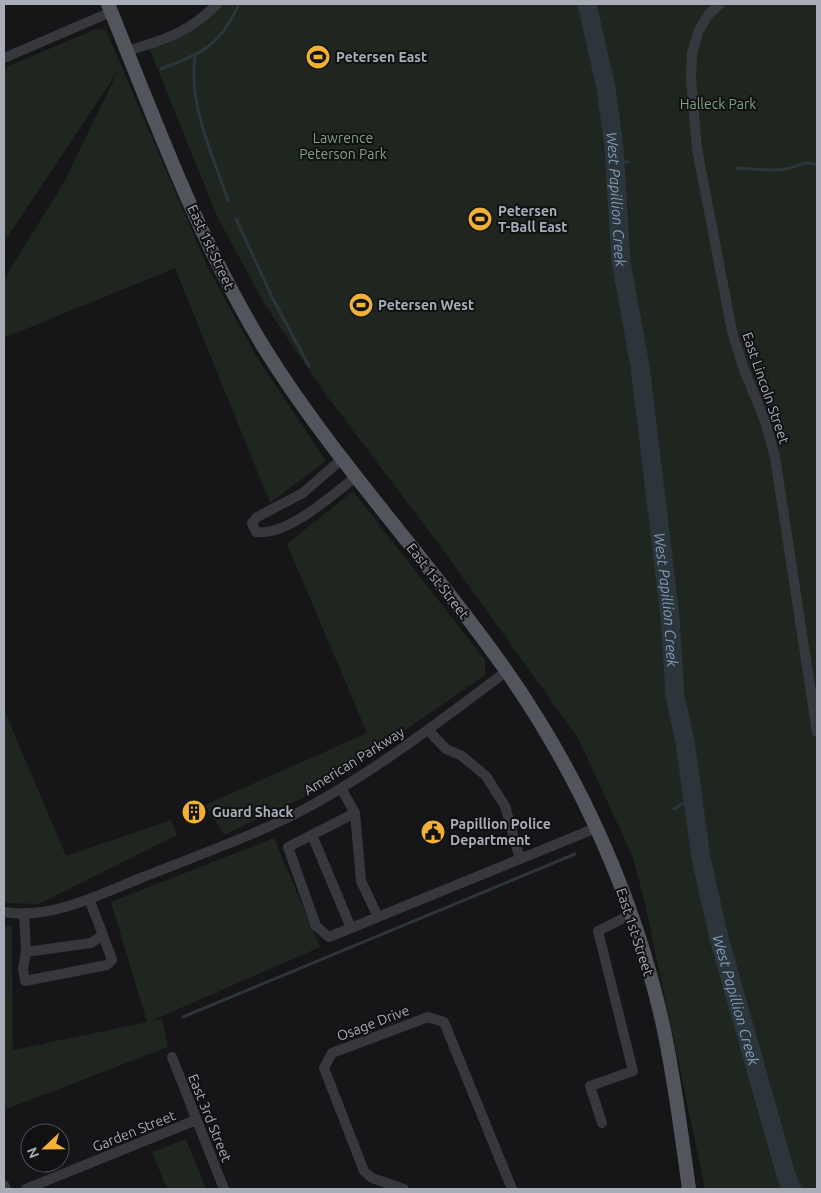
<svg xmlns="http://www.w3.org/2000/svg" width="821" height="1193" font-family="Ubuntu,sans-serif">
<style>
.green{fill:#1e261f}
.lines{fill:none;stroke-linecap:round;stroke-linejoin:round}
.stream{stroke:#2c353c;stroke-width:3}
.river{stroke:#2c353c;stroke-width:19}
.minor{stroke:#37383d;stroke-width:10}
.major{stroke:#53555c;stroke-width:14}
.labels{text-anchor:middle;dominant-baseline:central;stroke-width:4;stroke-linejoin:round;paint-order:stroke}
.poi-label{font-size:14px;font-weight:bold;fill:#a8adb8;stroke:#111113;text-anchor:start}
.park-label{font-size:14px;fill:#7fa381;stroke:#111113}
.street-label{font-size:14px;fill:#a8adb8;stroke:#111113}
.water-label{font-size:15px;font-style:italic;fill:#7f9bb3;stroke:#111113}
</style>
<rect width="100%" height="100%" fill="#161618"/>
<path class="green" d="M 215,4 L 817,4 L 817,1189 L 705,1189 L 645,903 L 632,855 L 578,738 L 446,554 L 321,388 L 264,303 L 217,216 L 147,43 L 210,16 Z
M 96,29 L 106,30 L 208,268 L 255,354 L 326,461 L 270,503 L 175,268 L 4,338 L 4,279 L 63,184 L 118,71 L 4,242 L 4,68 Z
M 353,491 L 485,660 L 485,675 L 319,790 L 224,835 L 205,805 L 367,733 L 287,544 Z
M 4,709 L 66,856 L 171,820 L 177,835 L 39,904 L 4,903 Z
M 274,838 L 320,947 L 151,1021 L 162,1019 L 168,1047 L 4,1110 L 4,925 L 12,926 L 13,1050 L 147,1022 L 111,902 Z
M 186,1139 L 206,1189 L 167,1189 L 152,1152 Z"/>
<g class="lines">
<path class="stream" d="M 195,56 C 188,105 213,155 228,200
M 161,69 C 202,53 220,46 239,4
M 616,160 L 628,162
M 737,168 C 755,169 773,172 790,168 C 800,165 807,160 817,165
M 236,219 L 273,299 L 309,366
M 674,809 L 692,798
M 183,1017 L 575,854"/>
<path class="river" id="s1" d="M 587,4 L 606,88 L 614,147 L 621,262 L 640,366 L 670,616 L 675,696 L 685,741 L 701,858 L 719,938 L 786,1175 L 792,1189"/>
<path class="minor" d="M 720,4 L 708,15 L 699,30 L 692,53 L 691,79 L 697,149 L 732,331 L 743,367 L 765,421 L 775,457 L 817,732
M 127,51 C 166,39 187,34 217,4
M 4,58 L 111,12
M 343,458 L 303,493 L 257,517 L 252,523 L 256,532 C 288,536 332,495 357,476
M 428,730 L 446,749 L 462,756 L 486,776 L 505,806 L 520,859
M 341,788 L 355,813 L 288,847 L 316,926 L 329,937 L 596,828
M 355,813 L 361,881 L 378,917
M 312,835 L 351,928
M 4,912 C 51,920 98,895 141,878 C 200,854 266,832 321,800 C 386,763 447,716 507,671
M 24,913 L 26,952 L 91,943 L 103,935 L 89,899
M 26,952 L 23,969 L 25,981 L 107,965 L 112,960 L 103,935
M 172,1057 L 224,1189
M 602,1123 L 590,1086 L 633,1071 L 598,931 L 630,915
M 4,1185 L 6,1189
M 26,1189 L 196,1120
M 404,1189 L 372,1178 L 364,1171 L 324,1068 L 332,1053 L 428,1017 L 444,1022 L 512,1189"/>
<path class="major" d="M 108,4 C 155,120 198,239 263,346 C 334,461 428,559 505,669 C 581,777 636,901 664,1030 C 675,1083 682,1136 689,1189"/>
</g>
<defs>
<symbol id="stadium-disc" viewBox="-11 -11 22 22"><circle r="9.5" fill="#f2b134" stroke="#111113"/><path d="M0-5a6.5 5 0 1 0 0 10a6.5 5 0 1 0 0-10ZM-3.5-1.8h7v3.6h-7Z" fill="#111"/></symbol>
<symbol id="building-disc" viewBox="-11 -11 22 22"><circle r="9.5" fill="#f2b134" stroke="#111113"/><path d="M-4-6H4V6H1V3H-1V6H-4ZM-2.5-4.3h1.7v1.8h-1.7ZM.8-4.3h1.7v1.8H.8ZM-2.5-1h1.7V.8h-1.7ZM.8-1h1.7V.8H.8Z" fill="#111"/></symbol>
<symbol id="civic-disc" viewBox="-11 -11 22 22"><circle r="9.5" fill="#f2b134" stroke="#111113"/><path d="M-.6-6.5H3V-4.5H.6V-3L4-1V1h2V6H-6V1h2V-1L-.6-3ZM-1.2 2.5V6h2.4V2.5Z" fill="#111"/></symbol>
</defs>
<g fill-rule="evenodd">
<use href="#stadium-disc" x="304" y="43" width="28" height="28"/>
<use href="#stadium-disc" x="466" y="205" width="28" height="28"/>
<use href="#stadium-disc" x="347" y="291" width="28" height="28"/>
<use href="#building-disc" x="180" y="798" width="28" height="28"/>
<use href="#civic-disc" x="419" y="818" width="28" height="28"/>
</g>
<g class="labels">
<g class="poi-label">
<text x="336" y="57">Petersen East</text>
<text x="498" y="211">Petersen<tspan x="498" dy="16">T-Ball East</tspan></text>
<text x="378" y="305">Petersen West</text>
<text x="212" y="812">Guard Shack</text>
<text x="450" y="824">Papillion Police<tspan x="450" dy="16">Department</tspan></text>
</g>
<g class="park-label">
<text x="718" y="104">Halleck Park</text>
<text x="343" y="138">Lawrence<tspan x="343" dy="16">Peterson Park</tspan></text>
</g>
<g class="street-label">
<text transform="translate(211 247) rotate(65)">East 1st Street</text>
<text transform="translate(766 388) rotate(71)">East Lincoln Street</text>
<text transform="translate(438 581) rotate(52)">East 1st Street</text>
<text transform="translate(354 761) rotate(-32)">American Parkway</text>
<text transform="translate(635 932) rotate(72)">East 1st Street</text>
<text transform="translate(373 1023) rotate(-21)">Osage Drive</text>
<text transform="translate(210 1118) rotate(68)">East 3rd Street</text>
<text transform="translate(134 1131) rotate(-22)">Garden Street</text>
</g>
<g class="water-label">
<text stroke="none"><textPath href="#s1" startOffset="198">West Papillion Creek</textPath></text>
<text stroke="none"><textPath href="#s1" startOffset="602">West Papillion Creek</textPath></text>
<text stroke="none"><textPath href="#s1" startOffset="1009">West Papillion Creek</textPath></text>
</g>
</g>
<rect width="821" height="1193" fill="none" stroke="#a8adb8" stroke-width="10"/>
<g transform="translate(45 1148) rotate(248)"><circle r="24" fill="#111113" stroke="#4d4f55"/>
<path d="M0-4L9 19L0 12L-9 19Z" fill="#f2b134"/>
<text y="-8" font-size="14" font-weight="bold" text-anchor="middle" fill="#a8adb8">N</text>
</g>
</svg>
